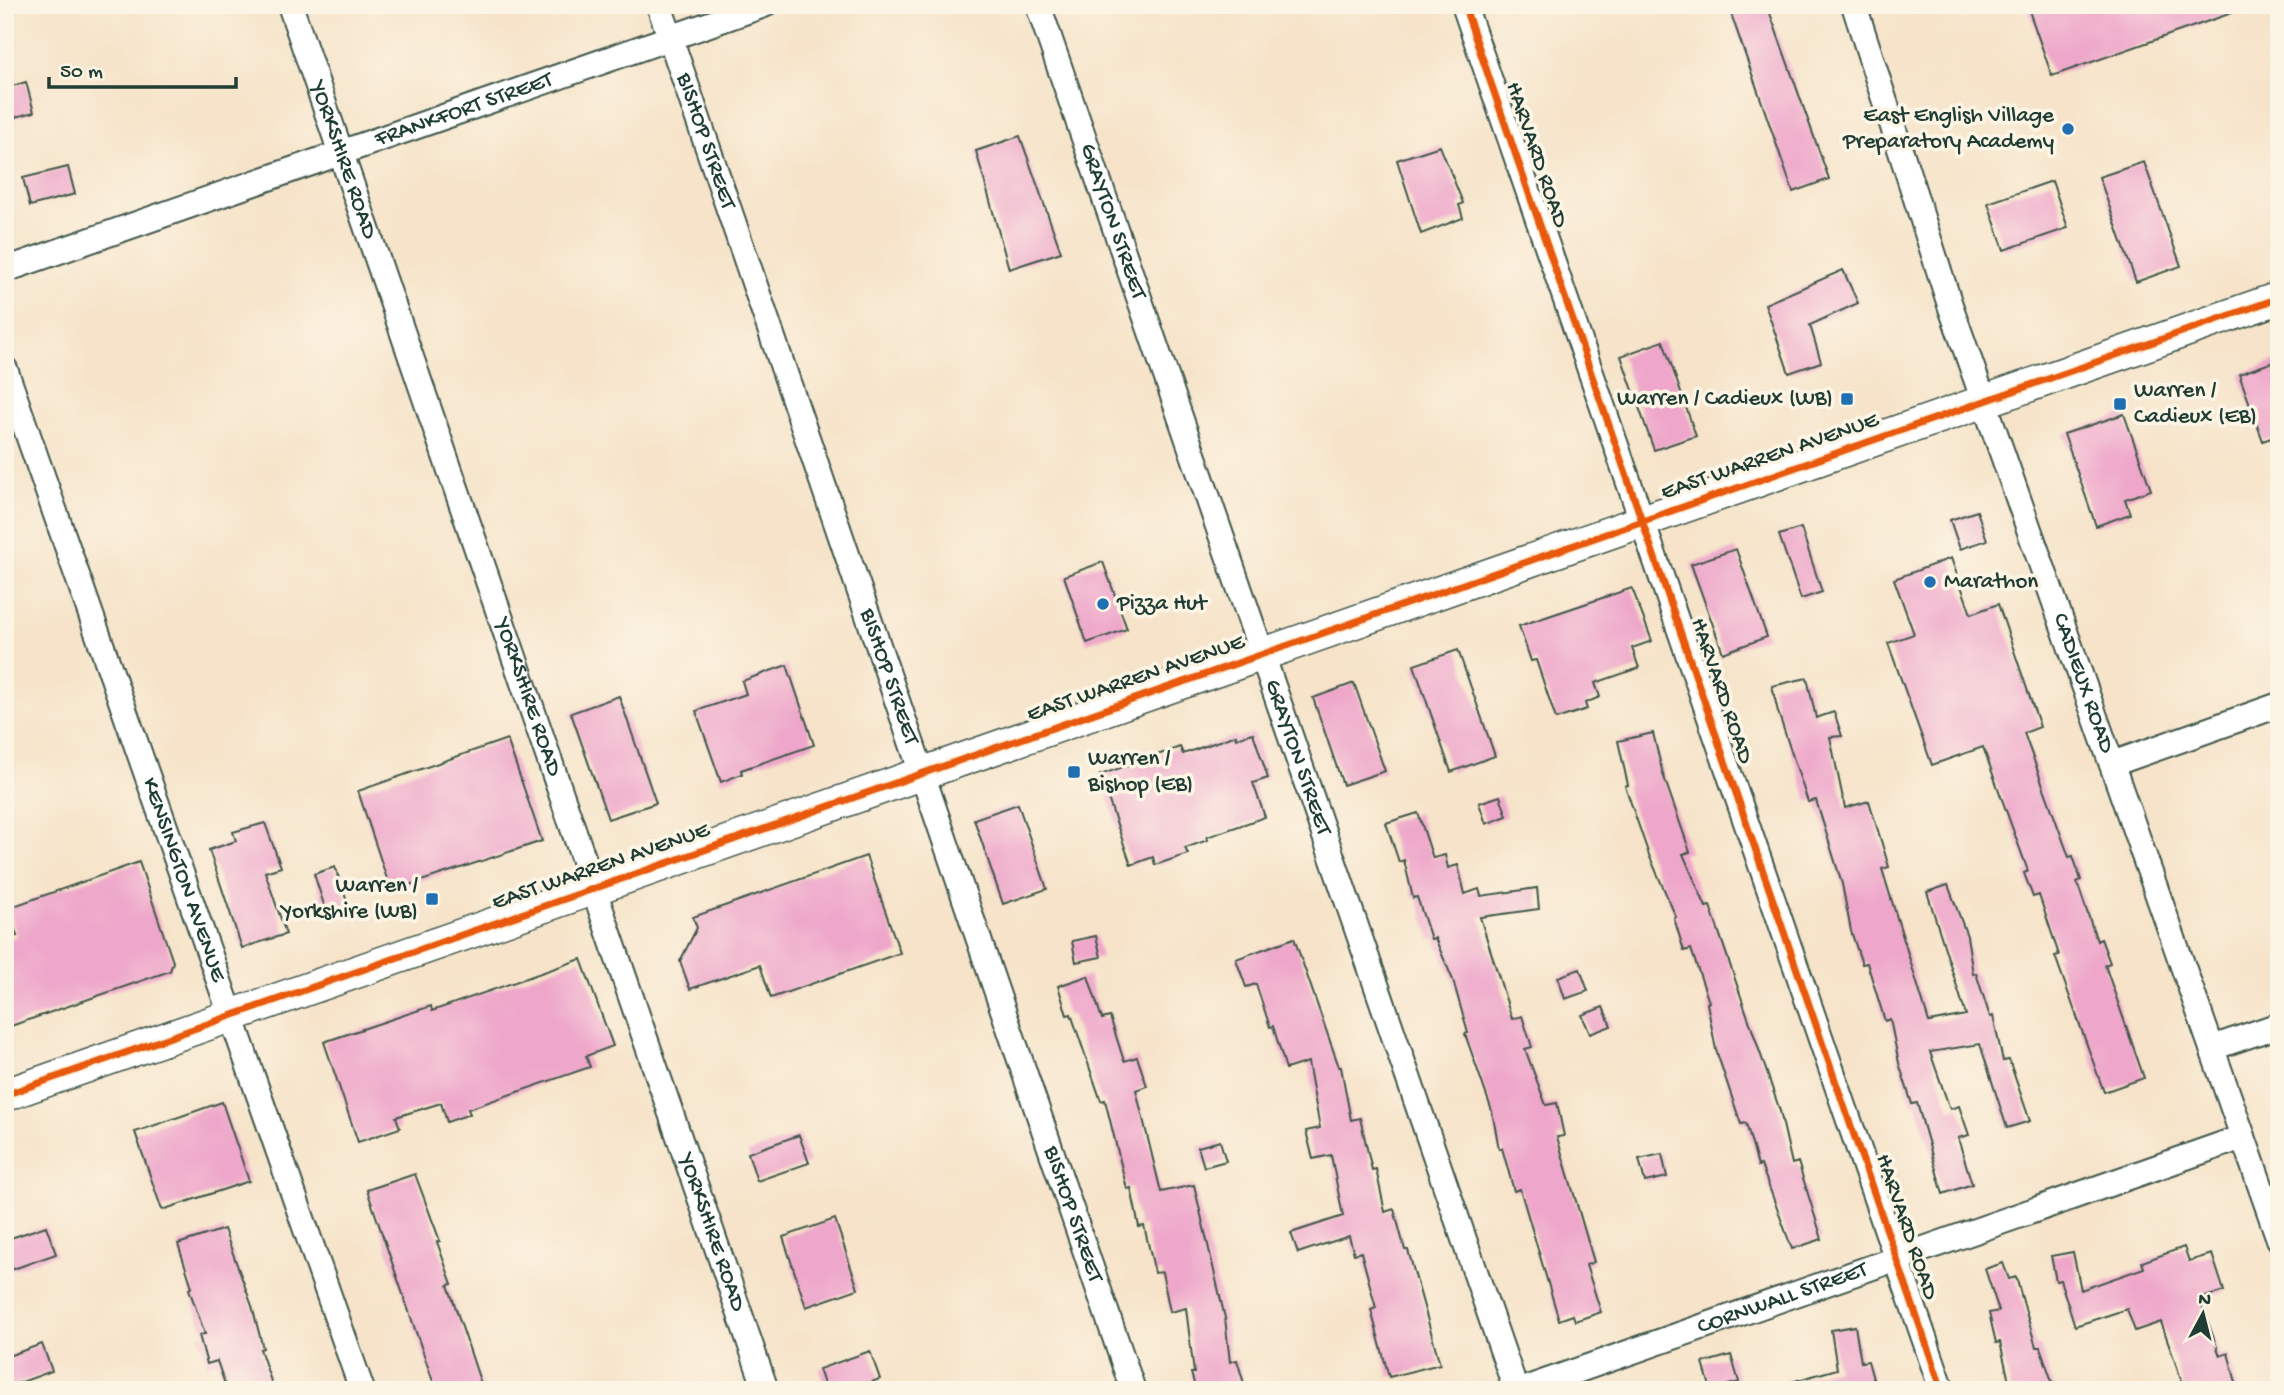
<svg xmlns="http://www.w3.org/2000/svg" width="2284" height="1395" font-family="'Gochi Hand',sans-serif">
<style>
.building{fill:#eea7ca}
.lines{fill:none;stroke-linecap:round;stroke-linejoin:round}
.minor-casing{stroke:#3f564a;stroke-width:28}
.major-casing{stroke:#3f564a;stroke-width:35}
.minor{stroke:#fff;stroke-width:24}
.major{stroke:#fff;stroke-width:32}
.cycleway-casing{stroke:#fcf5e5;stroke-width:11}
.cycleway{stroke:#e8590c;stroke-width:7}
.poi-dot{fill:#1f6fb2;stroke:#fcf5e5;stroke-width:2.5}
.labels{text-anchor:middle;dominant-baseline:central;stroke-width:7;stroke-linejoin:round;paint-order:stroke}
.street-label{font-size:23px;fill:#1f3d34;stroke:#fcf5e5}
.poi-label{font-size:23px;fill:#1f3d34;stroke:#fcf5e5;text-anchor:start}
</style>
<rect width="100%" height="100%" fill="#fcf5e5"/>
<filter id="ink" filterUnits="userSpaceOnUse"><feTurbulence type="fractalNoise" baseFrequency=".0143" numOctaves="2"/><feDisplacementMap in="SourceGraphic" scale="14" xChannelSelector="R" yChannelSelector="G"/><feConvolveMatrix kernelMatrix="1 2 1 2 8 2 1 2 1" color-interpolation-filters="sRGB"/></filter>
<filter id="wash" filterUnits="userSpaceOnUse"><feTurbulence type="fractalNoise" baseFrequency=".00686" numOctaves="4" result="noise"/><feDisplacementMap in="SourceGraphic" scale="28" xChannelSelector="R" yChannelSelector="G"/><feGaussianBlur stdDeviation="1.57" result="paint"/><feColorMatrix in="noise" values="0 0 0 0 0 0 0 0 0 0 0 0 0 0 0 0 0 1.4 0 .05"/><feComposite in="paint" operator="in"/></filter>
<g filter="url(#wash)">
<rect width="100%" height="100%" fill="#f6e3c9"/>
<g id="blocks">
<path class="building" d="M 1728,5 L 1767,5 L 1829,179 L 1793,192 Z
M 2027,5 L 2246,5 L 2246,8 L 2052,76 Z
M 26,82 L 34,112 L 5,120 L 5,88 Z
M 1020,136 L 1061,252 L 1009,269 L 976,151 Z
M 1440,146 L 1463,203 L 1459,205 L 1463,218 L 1421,234 L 1397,160 Z
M 2144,162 L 2181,266 L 2136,282 L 2099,177 Z
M 68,167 L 75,194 L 30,206 L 23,178 Z
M 2052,181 L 2068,228 L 2004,250 L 1988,203 Z
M 1843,270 L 1858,303 L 1810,325 L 1821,362 L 1789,373 L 1765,304 Z
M 1663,341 L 1696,436 L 1654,450 L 1621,356 Z
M 2279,360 L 2279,435 L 2263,441 L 2239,374 Z
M 2124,414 L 2151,490 L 2125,499 L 2130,514 L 2096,526 L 2064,434 Z
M 1977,511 L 1987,540 L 1960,549 L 1950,520 Z
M 1801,528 L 1822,592 L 1801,599 L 1779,535 Z
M 1736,549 L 1767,637 L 1723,653 L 1691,564 Z
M 1951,558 L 1971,614 L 1998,604 L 2040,727 L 2024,733 L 2069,857 L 2073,856 L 2081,880 L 2077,882 L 2097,941 L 2101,939 L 2110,963 L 2105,965 L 2144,1078 L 2104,1092 L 2055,956 L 2059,955 L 2039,895 L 2033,897 L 2024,873 L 2028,871 L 1983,747 L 1932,765 L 1888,643 L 1914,634 L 1894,579 Z
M 1103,562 L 1127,629 L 1087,643 L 1064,576 Z
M 1632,588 L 1652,641 L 1632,648 L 1639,668 L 1595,683 L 1600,697 L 1585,703 L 1587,709 L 1556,719 L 1536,660 L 1531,661 L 1519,626 Z
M 1458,650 L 1495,756 L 1451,772 L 1414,665 Z
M 787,665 L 814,745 L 741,770 L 742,774 L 721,782 L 696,711 L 746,694 L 742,681 Z
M 1807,678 L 1816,718 L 1834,712 L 1842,736 L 1830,737 L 1845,808 L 1869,801 L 1889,867 L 1882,869 L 1929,1022 L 1966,1015 L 1927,892 L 1948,885 L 1967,936 L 1973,974 L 1976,973 L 1990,1017 L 1993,1016 L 2003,1061 L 2009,1060 L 2030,1121 L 2007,1128 L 1980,1044 L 1930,1052 L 1950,1109 L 1959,1106 L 1969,1135 L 1958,1138 L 1972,1184 L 1943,1194 L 1917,1103 L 1912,1104 L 1899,1063 L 1890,1019 L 1885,1021 L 1867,963 L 1862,964 L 1851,931 L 1842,884 L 1816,800 L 1808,802 L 1778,712 L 1772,686 Z
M 1354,683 L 1385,771 L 1343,785 L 1313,698 Z
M 619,696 L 656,803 L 608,819 L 571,713 Z
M 1253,733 L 1268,778 L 1253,783 L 1265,817 L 1207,837 L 1208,840 L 1185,848 L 1188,854 L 1155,865 L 1153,857 L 1131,865 L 1100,775 L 1180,747 L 1183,754 L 1236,735 L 1236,738 Z
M 1653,733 L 1663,774 L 1690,852 L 1683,854 L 1706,907 L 1710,906 L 1780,1111 L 1792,1164 L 1798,1162 L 1822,1239 L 1792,1249 L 1761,1165 L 1758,1166 L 1746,1123 L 1741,1124 L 1716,1050 L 1707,1003 L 1709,1002 L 1691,949 L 1684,951 L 1674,918 L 1676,917 L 1649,855 L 1625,786 L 1628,785 L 1618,741 Z
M 507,739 L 542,841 L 391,891 L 358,791 Z
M 1500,796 L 1507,816 L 1486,824 L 1479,803 Z
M 1018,804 L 1047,889 L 1003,904 L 974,819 Z
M 1418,813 L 1433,858 L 1445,855 L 1448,868 L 1458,865 L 1465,894 L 1479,889 L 1481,896 L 1537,888 L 1539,909 L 1480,917 L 1512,1019 L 1522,1016 L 1532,1047 L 1525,1049 L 1546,1105 L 1557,1103 L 1564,1136 L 1557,1137 L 1594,1262 L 1586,1265 L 1601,1312 L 1575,1321 L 1573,1315 L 1559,1320 L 1520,1189 L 1514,1191 L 1502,1148 L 1499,1149 L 1492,1111 L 1465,1034 L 1468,1033 L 1453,980 L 1435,938 L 1431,939 L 1417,897 L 1413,898 L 1404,860 L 1399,862 L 1386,823 Z
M 265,823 L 281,867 L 265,872 L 286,934 L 242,948 L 209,850 L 236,841 L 233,832 Z
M 866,856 L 900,953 L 771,998 L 760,965 L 690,989 L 680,961 L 697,928 L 693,917 Z
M 139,862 L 173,962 L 170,971 L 5,1028 L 5,940 L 17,936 L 8,908 Z
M 335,867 L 350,910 L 328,917 L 314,874 Z
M 1096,936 L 1101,957 L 1076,962 L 1072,941 Z
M 1294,938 L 1339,1067 L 1341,1067 L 1351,1120 L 1360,1118 L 1372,1170 L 1376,1169 L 1385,1212 L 1394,1209 L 1405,1250 L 1408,1250 L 1440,1364 L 1389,1377 L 1371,1310 L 1376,1308 L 1361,1252 L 1354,1254 L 1349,1236 L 1298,1253 L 1291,1233 L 1343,1216 L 1331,1155 L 1313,1159 L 1306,1131 L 1320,1128 L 1308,1062 L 1286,1069 L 1273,1026 L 1270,1027 L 1256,984 L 1246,987 L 1236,959 Z
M 581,959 L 613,1046 L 586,1056 L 590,1067 L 468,1109 L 470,1114 L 447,1122 L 441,1103 L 396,1117 L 400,1128 L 358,1142 L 324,1042 L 431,1006 L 432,1011 Z
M 1580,969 L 1588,991 L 1565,999 L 1558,977 Z
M 1088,976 L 1102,1019 L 1110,1017 L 1124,1061 L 1137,1057 L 1147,1086 L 1136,1090 L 1161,1192 L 1194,1185 L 1225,1318 L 1230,1362 L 1237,1360 L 1246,1390 L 1196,1390 L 1191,1373 L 1194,1373 L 1186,1308 L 1170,1312 L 1162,1272 L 1155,1273 L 1144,1226 L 1139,1227 L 1131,1188 L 1127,1189 L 1105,1100 L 1101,1101 L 1071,1014 L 1067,1015 L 1058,986 Z
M 1603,1007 L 1611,1026 L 1590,1034 L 1582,1015 Z
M 222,1102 L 249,1181 L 162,1210 L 135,1132 Z
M 799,1135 L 809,1163 L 757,1181 L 748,1153 Z
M 1220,1141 L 1226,1161 L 1204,1167 L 1198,1147 Z
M 1662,1154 L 1667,1177 L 1645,1182 L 1639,1159 Z
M 415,1174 L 440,1241 L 437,1242 L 452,1284 L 448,1285 L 483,1390 L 436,1390 L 367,1190 Z
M 835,1219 L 858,1289 L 806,1307 L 783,1237 Z
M 46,1226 L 56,1254 L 5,1272 L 5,1240 Z
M 224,1229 L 252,1306 L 263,1348 L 260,1349 L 274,1390 L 227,1390 L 217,1361 L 207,1364 L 199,1335 L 205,1334 L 189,1289 L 192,1287 L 178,1244 Z
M 2184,1247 L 2189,1261 L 2212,1254 L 2224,1291 L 2200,1299 L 2220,1356 L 2228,1353 L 2238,1390 L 2185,1390 L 2161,1322 L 2135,1331 L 2127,1309 L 2075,1326 L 2060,1280 L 2056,1281 L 2051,1256 L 2073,1252 L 2081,1290 L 2144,1268 L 2142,1262 Z
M 2003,1263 L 2009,1279 L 2016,1277 L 2036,1347 L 2040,1347 L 2055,1390 L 2011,1390 L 2000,1342 L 1996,1343 L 1989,1313 L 1999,1311 L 1985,1269 Z
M 1855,1326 L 1861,1362 L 1868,1361 L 1876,1390 L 1785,1390 L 1784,1384 L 1837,1369 L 1831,1330 Z
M 42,1344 L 52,1371 L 11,1386 L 5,1372 L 5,1357 Z
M 870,1351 L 880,1379 L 849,1390 L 826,1390 L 819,1369 Z
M 1731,1355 L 1739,1382 L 1711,1390 L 1703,1363 Z"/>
</g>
</g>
<g filter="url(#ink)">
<use href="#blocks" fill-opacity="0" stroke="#3f564a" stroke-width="2"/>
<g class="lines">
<defs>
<g id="minor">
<path id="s1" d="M 290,5 L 766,1390"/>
<path id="s2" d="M 659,5 L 1133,1390"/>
<path id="s3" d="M 1038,5 L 1516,1390"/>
<path d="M 1464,5 L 1942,1390"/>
<path id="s4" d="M 1854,5 L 1950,305 L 2279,1239"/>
<path id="s5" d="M 5,270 L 764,5"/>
<path id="s6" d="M 5,369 L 362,1390"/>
<path d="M 2112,764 L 2279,705"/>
<path d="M 2212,1048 L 2279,1025"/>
<path id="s7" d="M 1522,1390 L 2243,1137"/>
</g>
<path id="major" d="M 5,1095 L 2279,298"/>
</defs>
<use href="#minor" class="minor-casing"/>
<use href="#major" class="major-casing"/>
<use href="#minor" class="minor"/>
<use href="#major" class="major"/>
<defs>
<path id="cycleway" d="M 1464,5 L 1942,1390
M 5,1095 L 2279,298"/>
</defs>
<use href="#cycleway" class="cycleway-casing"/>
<use href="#cycleway" class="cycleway"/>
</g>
</g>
<g class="poi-dot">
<circle cx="2068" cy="129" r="7"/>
<rect x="1840" y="392" width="14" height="14" rx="3.5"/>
<rect x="2113" y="397" width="14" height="14" rx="3.5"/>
<circle cx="1930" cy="582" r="7"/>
<circle cx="1103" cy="604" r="7"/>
<rect x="1067" y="765" width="14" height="14" rx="3.5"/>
<rect x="425" y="892" width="14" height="14" rx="3.5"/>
</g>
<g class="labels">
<g class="street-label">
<text stroke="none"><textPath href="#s5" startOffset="486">FRANKFORT STREET</textPath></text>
<text stroke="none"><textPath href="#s2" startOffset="144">BISHOP STREET</textPath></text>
<text transform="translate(1536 155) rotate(71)">HARVARD ROAD</text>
<text stroke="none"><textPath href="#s1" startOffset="164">YORKSHIRE ROAD</textPath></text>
<text stroke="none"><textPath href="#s3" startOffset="229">GRAYTON STREET</textPath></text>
<text transform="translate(1770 457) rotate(-19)">EAST WARREN AVENUE</text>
<text stroke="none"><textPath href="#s2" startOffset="710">BISHOP STREET</textPath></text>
<text transform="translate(1136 679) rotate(-19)">EAST WARREN AVENUE</text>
<text stroke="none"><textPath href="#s4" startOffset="716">CADIEUX ROAD</textPath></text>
<text transform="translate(1721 691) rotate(71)">HARVARD ROAD</text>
<text stroke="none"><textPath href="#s1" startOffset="732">YORKSHIRE ROAD</textPath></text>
<text stroke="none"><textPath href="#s3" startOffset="796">GRAYTON STREET</textPath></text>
<text transform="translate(601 867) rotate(-19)">EAST WARREN AVENUE</text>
<text stroke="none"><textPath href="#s6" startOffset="541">KENSINGTON AVENUE</textPath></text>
<text stroke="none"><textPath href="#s2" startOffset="1278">BISHOP STREET</textPath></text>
<text transform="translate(1906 1227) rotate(71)">HARVARD ROAD</text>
<text stroke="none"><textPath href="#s1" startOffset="1298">YORKSHIRE ROAD</textPath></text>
<text stroke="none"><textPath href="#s7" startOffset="276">CORNWALL STREET</textPath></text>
</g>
<g class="poi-label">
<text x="2054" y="116" text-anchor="end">East English Village<tspan x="2054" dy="26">Preparatory Academy</tspan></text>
<text x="2134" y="391">Warren /<tspan x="2134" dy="26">Cadieux (EB)</tspan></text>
<text x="1833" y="399" text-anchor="end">Warren / Cadieux (WB)</text>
<text x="1944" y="582">Marathon</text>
<text x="1117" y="604">Pizza Hut</text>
<text x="1088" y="759">Warren /<tspan x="1088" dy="26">Bishop (EB)</tspan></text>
<text x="418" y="886" text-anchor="end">Warren /<tspan x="418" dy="26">Yorkshire (WB)</tspan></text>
</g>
</g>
<rect width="2284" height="1395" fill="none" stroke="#fcf5e5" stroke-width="28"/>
<g transform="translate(2203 1314) rotate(7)" stroke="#fcf5e5" stroke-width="5" paint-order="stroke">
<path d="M0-5L12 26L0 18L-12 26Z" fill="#1f3d34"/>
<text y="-10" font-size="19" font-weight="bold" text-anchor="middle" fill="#1f3d34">N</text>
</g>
<path d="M49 77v10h187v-10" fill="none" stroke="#1f3d34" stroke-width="3.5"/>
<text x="60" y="77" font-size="21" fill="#1f3d34" stroke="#fcf5e5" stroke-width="5" paint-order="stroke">50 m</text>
</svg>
